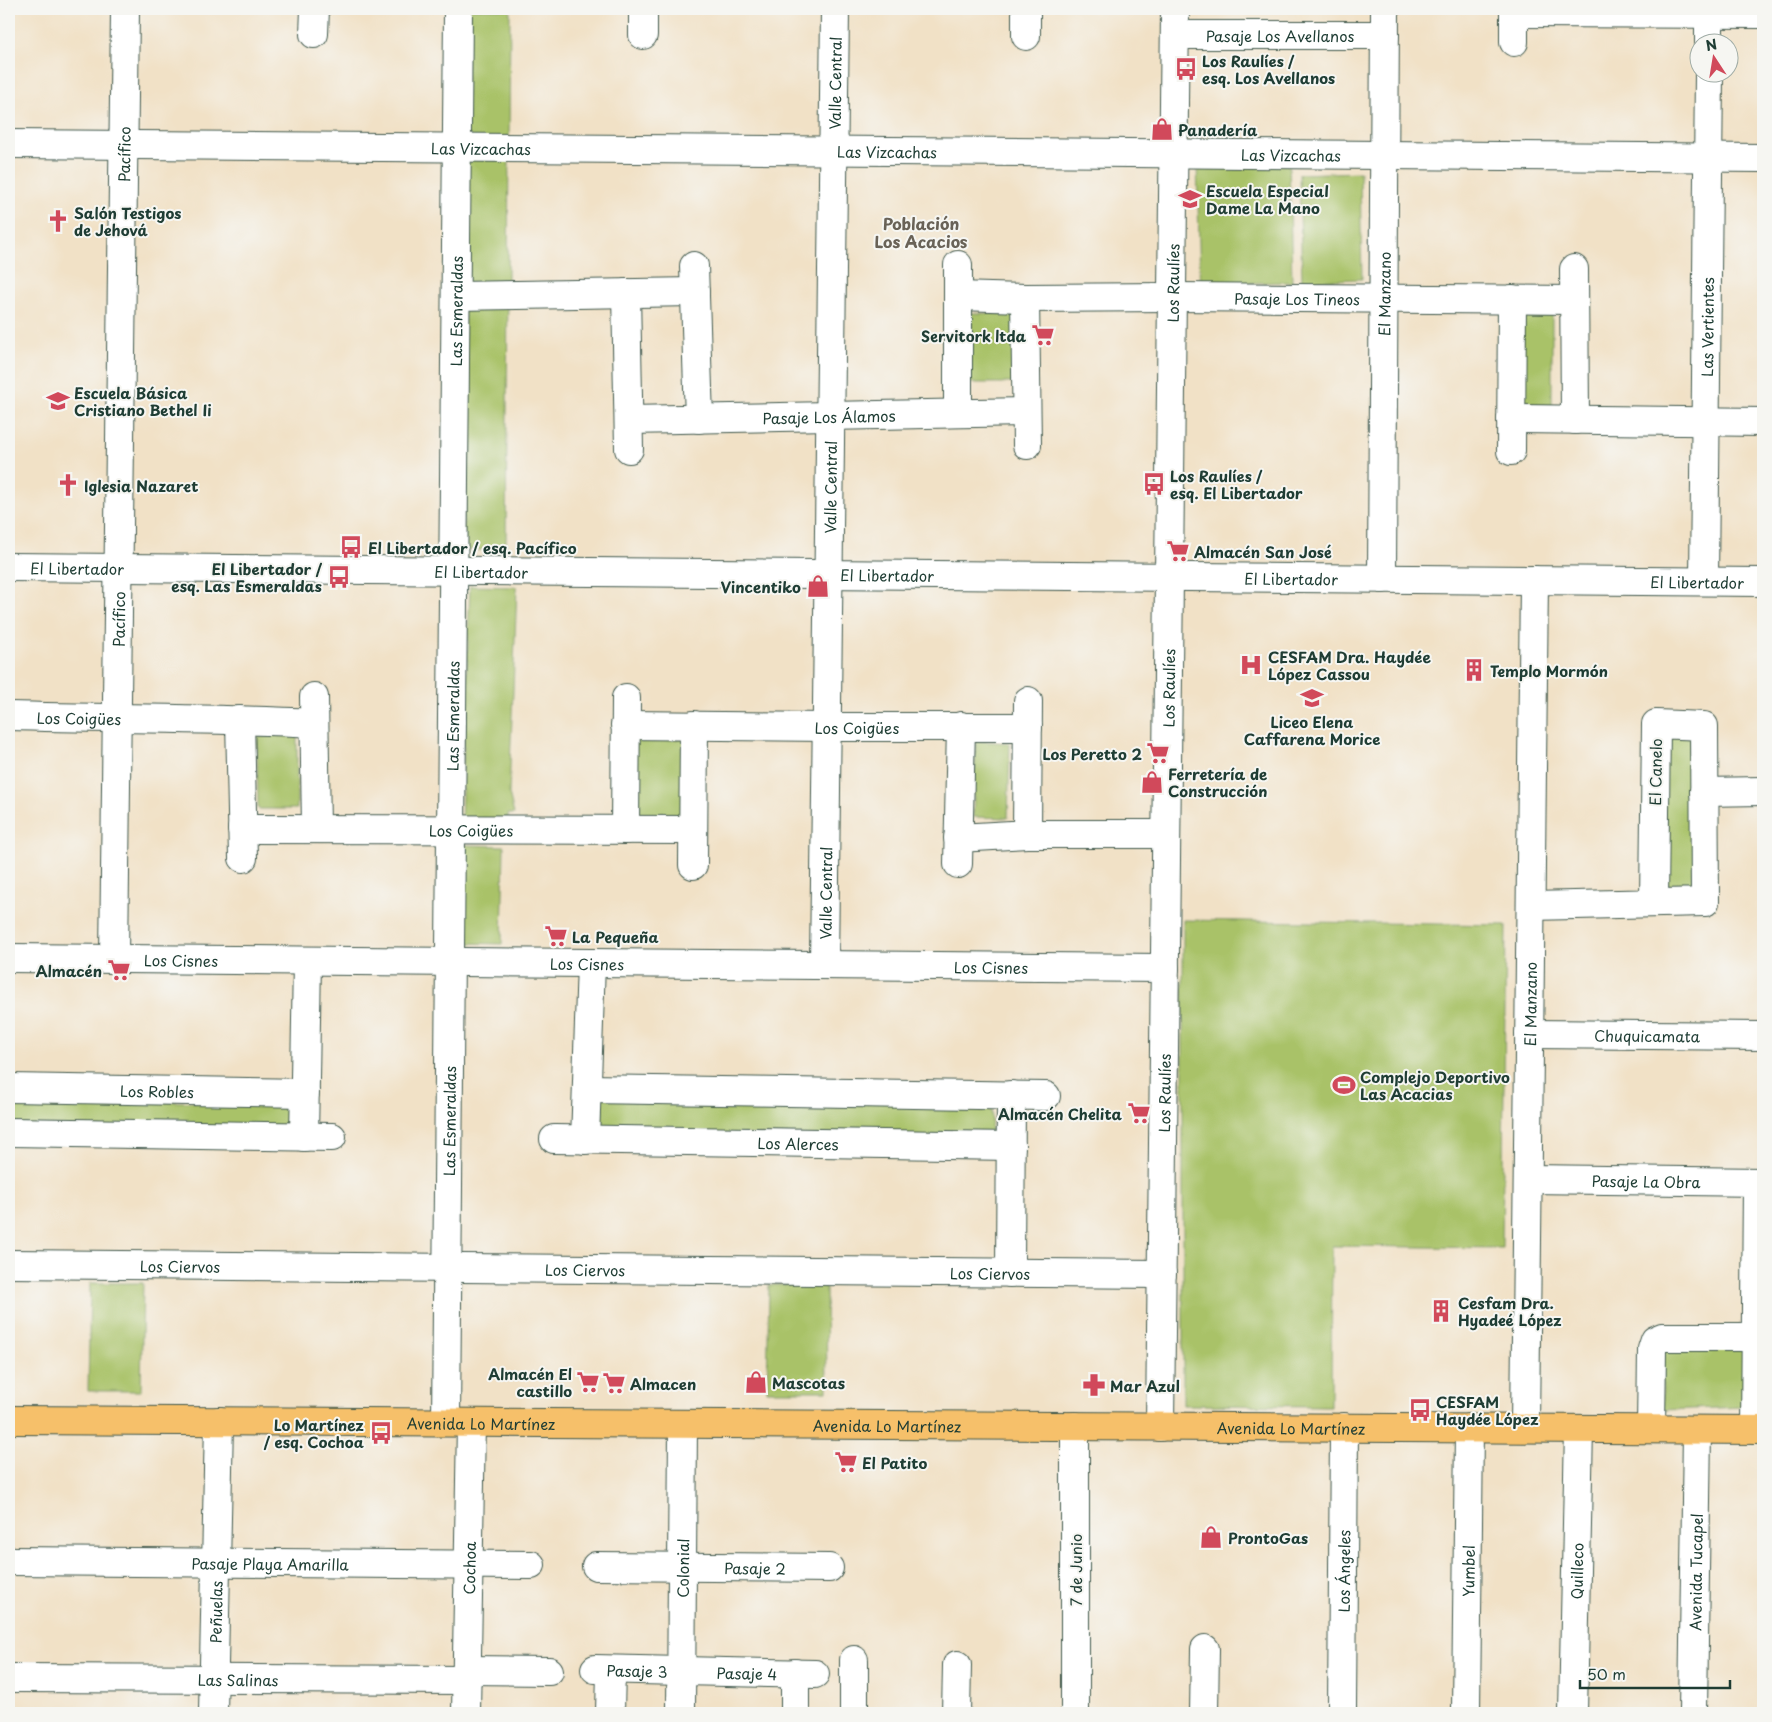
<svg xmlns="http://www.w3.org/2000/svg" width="1772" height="1722" font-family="'Playpen Sans',sans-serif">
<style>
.green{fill:#a9c268;stroke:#64804e}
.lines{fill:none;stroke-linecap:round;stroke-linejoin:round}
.minor-casing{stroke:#3e564a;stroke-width:30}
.major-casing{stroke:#3e564a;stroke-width:30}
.minor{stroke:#fff;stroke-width:28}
.major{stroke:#f6c06b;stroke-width:28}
.labels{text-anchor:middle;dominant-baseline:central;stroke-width:4;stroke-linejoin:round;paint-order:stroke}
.street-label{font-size:15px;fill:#1f3d34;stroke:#f6f6f2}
.poi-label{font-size:15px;font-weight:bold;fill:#1f3d34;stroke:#f6f6f2;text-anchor:start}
.neighbourhood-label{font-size:16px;font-weight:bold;fill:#696257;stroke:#f6f6f2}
</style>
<rect width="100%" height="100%" fill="#f6f6f2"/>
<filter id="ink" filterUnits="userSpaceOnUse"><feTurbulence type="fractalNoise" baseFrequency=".02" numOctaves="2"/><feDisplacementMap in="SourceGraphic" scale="10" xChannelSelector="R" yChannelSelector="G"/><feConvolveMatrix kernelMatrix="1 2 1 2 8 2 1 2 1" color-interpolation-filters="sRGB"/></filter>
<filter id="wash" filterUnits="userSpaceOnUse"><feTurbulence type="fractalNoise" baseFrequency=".0096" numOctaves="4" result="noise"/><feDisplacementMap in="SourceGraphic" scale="20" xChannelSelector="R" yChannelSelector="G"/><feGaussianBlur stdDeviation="1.12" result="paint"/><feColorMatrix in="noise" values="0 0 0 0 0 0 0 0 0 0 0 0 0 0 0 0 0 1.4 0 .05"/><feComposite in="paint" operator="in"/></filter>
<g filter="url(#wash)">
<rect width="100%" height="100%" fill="#f1e1c6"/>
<path class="green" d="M 467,9 L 510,9 L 506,550 L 463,550 Z
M 1289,160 L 1292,282 L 1200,284 L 1197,162 Z
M 1360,172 L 1362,279 L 1302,281 L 1299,174 Z
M 970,313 L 1015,314 L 1014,383 L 968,383 Z
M 1522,314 L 1552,314 L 1552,406 L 1523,406 Z
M 470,586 L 517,587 L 509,794 L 514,814 L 508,814 L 508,823 L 461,821 Z
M 1656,724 L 1704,726 L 1705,902 L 1654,903 Z
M 297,735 L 297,809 L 258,809 L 257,736 Z
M 634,739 L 685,739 L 687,824 L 634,823 Z
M 976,741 L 1010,743 L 1008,818 L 973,817 Z
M 464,845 L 504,846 L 502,944 L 462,943 Z
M 1183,920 L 1506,925 L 1502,1248 L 1332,1246 L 1331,1406 L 1183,1405 Z
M 597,1097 L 992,1101 L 991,1139 L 596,1132 Z
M 9,1100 L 292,1103 L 295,1129 L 9,1127 Z
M 90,1283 L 143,1283 L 141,1391 L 88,1391 Z
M 769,1285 L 826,1285 L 827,1391 L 767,1391 Z
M 1744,1346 L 1746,1407 L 1663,1410 L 1661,1348 Z"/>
</g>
<g filter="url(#ink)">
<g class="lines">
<defs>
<g id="minor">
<path d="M 1514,13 L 1763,14"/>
<path d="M 314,34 L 315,9"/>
<path d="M 643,35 L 643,9"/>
<path id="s1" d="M 1175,35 L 1385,35"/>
<path d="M 1026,36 L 1026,9"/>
<path d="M 1514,42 L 1514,9"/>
<path d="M 1709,42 L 1709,9"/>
<path id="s2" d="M 9,144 L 1763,158"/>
<path d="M 958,265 L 958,413"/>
<path d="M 694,266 L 699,419"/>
<path d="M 1574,269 L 1575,420"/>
<path d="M 626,293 L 629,449"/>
<path d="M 456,296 L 695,292"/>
<path id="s3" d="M 958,296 L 1025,298 L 1171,297 L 1574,300"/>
<path d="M 1025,298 L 1027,445"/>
<path d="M 1511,419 L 1763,422"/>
<path id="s4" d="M 629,420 L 1026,412"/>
<path d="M 1511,451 L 1512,299"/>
<path id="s5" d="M 9,567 L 1763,582"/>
<path id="s6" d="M 1382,579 L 1385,9"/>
<path id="s7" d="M 1704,581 L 1709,72"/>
<path d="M 314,697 L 316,829"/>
<path id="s8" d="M 9,716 C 110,719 212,718 314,723"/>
<path d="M 240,720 L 243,858"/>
<path id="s9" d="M 625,725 L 827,727 L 1028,727"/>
<path d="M 1704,792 L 1763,791"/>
<path id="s10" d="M 242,829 L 693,830"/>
<path d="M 625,830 L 626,698"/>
<path d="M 1027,834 L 1028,701"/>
<path d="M 958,838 L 1027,834 L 1166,834"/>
<path d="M 958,864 L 961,726"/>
<path d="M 693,865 L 694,725"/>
<path d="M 1531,906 L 1705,902 L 1704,726 L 1656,724 L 1654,903"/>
<path id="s11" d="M 9,958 L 1165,968"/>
<path id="s12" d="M 114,959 L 125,9"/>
<path id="s13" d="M 824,965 L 835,9"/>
<path id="s14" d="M 1529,1034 L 1763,1036"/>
<path id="s15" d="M 9,1088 L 305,1093"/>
<path d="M 587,1089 L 1046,1096"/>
<path d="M 9,1132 L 332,1137"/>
<path d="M 304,1137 L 307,961"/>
<path id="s16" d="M 554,1139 L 1011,1146"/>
<path d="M 585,1140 L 591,963"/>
<path id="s17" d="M 1528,1179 L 1763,1182"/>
<path id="s18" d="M 9,1264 L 1162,1274"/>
<path d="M 1010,1273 L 1011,1095"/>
<path id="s19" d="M 446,1422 L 458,9"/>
<path id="s20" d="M 1160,1427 L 1175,9"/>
<path id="s21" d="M 1525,1428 L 1534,580"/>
<path d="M 1651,1429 L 1652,1349 L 1655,1340 L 1662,1337 L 1756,1337"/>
<path d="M 1755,1430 L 1757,1182"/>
<path id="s22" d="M 9,1561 L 531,1565"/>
<path id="s23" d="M 596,1566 L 829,1568"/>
<path d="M 854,1660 L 854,1713"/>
<path id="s24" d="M 595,1669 L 815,1674"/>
<path d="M 467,1670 L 549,1671"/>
<path id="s25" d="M 9,1678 L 467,1680"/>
<path id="s26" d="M 213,1713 L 219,1421"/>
<path id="s27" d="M 466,1713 L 471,1423"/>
<path d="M 610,1713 L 611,1670"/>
<path id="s28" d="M 681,1713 L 683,1424"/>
<path d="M 795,1713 L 795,1673"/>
<path d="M 956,1713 L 957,1665"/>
<path d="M 1075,1713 L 1075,1426"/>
<path d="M 1204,1713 L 1205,1649"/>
<path id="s29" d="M 1342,1713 L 1344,1427"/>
<path id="s30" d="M 1466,1713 L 1469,1428"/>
<path id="s31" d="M 1573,1713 L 1579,1429"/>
<path id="s32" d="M 1693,1713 L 1697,1430"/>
</g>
<g id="major">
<path id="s33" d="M 9,1420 L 1763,1430"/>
</g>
</defs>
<use href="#minor" class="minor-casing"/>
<use href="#major" class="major-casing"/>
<use href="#minor" class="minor"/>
<use href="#major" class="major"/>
</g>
</g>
<defs>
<symbol id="bus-bare" viewBox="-9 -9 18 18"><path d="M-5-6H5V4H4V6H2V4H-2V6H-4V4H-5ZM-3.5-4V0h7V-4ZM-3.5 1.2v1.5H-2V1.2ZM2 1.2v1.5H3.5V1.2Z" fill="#d1495b" stroke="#f6f6f2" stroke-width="2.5" paint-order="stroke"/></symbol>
<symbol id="shop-bare" viewBox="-9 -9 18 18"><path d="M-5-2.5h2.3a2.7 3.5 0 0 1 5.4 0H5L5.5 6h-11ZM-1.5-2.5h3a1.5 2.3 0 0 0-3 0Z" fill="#d1495b" stroke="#f6f6f2" stroke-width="2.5" paint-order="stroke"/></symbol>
<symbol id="school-bare" viewBox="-9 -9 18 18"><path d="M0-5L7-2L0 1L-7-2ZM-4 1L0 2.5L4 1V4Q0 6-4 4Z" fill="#d1495b" stroke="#f6f6f2" stroke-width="2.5" paint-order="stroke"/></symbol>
<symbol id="church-bare" viewBox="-9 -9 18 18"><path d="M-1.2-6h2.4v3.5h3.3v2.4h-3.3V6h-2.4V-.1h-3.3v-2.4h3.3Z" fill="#d1495b" stroke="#f6f6f2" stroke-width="2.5" paint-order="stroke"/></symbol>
<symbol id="supermarket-bare" viewBox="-9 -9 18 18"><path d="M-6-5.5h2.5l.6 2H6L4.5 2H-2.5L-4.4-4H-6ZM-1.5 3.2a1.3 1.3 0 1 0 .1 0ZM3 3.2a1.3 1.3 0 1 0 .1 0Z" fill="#d1495b" stroke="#f6f6f2" stroke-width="2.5" paint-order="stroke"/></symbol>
<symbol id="hospital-bare" viewBox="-9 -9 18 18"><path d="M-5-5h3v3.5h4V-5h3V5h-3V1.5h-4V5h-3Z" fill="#d1495b" stroke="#f6f6f2" stroke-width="2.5" paint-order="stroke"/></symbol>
<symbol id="building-bare" viewBox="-9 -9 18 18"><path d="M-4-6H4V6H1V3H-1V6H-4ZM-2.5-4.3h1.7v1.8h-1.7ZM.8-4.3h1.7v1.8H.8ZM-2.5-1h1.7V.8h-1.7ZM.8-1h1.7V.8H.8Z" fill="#d1495b" stroke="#f6f6f2" stroke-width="2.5" paint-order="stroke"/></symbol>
<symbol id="stadium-bare" viewBox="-9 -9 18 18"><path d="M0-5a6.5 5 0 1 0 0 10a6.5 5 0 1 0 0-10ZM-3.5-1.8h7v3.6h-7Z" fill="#d1495b" stroke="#f6f6f2" stroke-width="2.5" paint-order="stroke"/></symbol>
<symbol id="pharmacy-bare" viewBox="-9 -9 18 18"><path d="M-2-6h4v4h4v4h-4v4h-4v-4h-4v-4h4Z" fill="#d1495b" stroke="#f6f6f2" stroke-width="2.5" paint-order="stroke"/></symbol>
</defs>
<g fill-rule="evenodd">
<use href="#bus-bare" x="1170" y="53" width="32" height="32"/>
<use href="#shop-bare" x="1146" y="113" width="32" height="32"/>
<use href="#school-bare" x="1174" y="183" width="32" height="32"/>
<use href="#church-bare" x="42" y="205" width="32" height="32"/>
<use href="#supermarket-bare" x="1027" y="319" width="32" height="32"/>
<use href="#school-bare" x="42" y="385" width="32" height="32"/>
<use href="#bus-bare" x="1138" y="468" width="32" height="32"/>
<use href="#church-bare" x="52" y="469" width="32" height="32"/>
<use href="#bus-bare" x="335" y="531" width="32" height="32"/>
<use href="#supermarket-bare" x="1162" y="535" width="32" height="32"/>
<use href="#bus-bare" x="323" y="561" width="32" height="32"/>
<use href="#shop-bare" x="802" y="570" width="32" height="32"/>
<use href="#hospital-bare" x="1235" y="649" width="32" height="32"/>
<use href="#building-bare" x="1458" y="654" width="32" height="32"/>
<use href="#school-bare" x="1296" y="682" width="32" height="32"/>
<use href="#supermarket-bare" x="1142" y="737" width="32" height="32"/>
<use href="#shop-bare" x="1136" y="766" width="32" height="32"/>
<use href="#supermarket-bare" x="540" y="920" width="32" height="32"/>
<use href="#supermarket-bare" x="103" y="954" width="32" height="32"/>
<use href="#stadium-bare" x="1328" y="1069" width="32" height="32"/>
<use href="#supermarket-bare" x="1123" y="1097" width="32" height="32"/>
<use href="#building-bare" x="1425" y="1295" width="32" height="32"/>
<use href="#supermarket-bare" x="572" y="1366" width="32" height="32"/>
<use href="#shop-bare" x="740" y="1366" width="32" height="32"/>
<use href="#supermarket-bare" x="598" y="1367" width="32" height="32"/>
<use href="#pharmacy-bare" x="1078" y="1369" width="32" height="32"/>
<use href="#bus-bare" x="1404" y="1394" width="32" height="32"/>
<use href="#bus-bare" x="365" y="1417" width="32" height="32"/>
<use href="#supermarket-bare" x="830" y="1446" width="32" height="32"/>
<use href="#shop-bare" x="1195" y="1521" width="32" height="32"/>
</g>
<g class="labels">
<g class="street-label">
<text stroke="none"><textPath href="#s1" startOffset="105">Pasaje Los Avellanos</textPath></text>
<text stroke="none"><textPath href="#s13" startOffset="882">Valle Central</textPath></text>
<text stroke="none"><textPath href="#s2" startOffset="472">Las Vizcachas</textPath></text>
<text stroke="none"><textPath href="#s2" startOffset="878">Las Vizcachas</textPath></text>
<text stroke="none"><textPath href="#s12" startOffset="805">Pacífico</textPath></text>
<text stroke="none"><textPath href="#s2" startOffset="1282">Las Vizcachas</textPath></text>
<text stroke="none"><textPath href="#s20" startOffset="1144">Los Raulíes</textPath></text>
<text stroke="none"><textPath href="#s6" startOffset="285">El Manzano</textPath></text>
<text stroke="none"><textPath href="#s3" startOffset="339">Pasaje Los Tineos</textPath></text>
<text stroke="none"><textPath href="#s19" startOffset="1111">Las Esmeraldas</textPath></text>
<text stroke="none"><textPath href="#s7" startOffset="254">Las Vertientes</textPath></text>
<text stroke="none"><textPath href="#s4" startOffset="200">Pasaje Los Álamos</textPath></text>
<text stroke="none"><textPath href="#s13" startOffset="478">Valle Central</textPath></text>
<text stroke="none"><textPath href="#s5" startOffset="68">El Libertador</textPath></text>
<text stroke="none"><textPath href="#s5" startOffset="472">El Libertador</textPath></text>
<text stroke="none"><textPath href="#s5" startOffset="878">El Libertador</textPath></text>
<text stroke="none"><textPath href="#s5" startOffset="1282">El Libertador</textPath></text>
<text stroke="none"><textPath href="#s5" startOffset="1688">El Libertador</textPath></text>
<text stroke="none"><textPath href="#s12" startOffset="340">Pacífico</textPath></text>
<text stroke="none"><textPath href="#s20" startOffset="739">Los Raulíes</textPath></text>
<text stroke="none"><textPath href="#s19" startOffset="706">Las Esmeraldas</textPath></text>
<text stroke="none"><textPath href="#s8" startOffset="70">Los Coigües</textPath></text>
<text stroke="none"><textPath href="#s9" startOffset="232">Los Coigües</textPath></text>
<text transform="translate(1655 772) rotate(-89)">El Canelo</text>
<text stroke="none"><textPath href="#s10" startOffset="229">Los Coigües</textPath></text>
<text stroke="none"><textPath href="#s13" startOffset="72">Valle Central</textPath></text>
<text stroke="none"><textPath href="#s11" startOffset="172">Los Cisnes</textPath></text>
<text stroke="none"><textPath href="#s11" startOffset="578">Los Cisnes</textPath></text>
<text stroke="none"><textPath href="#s11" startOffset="982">Los Cisnes</textPath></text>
<text stroke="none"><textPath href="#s21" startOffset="424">El Manzano</textPath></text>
<text stroke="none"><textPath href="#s14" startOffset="118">Chuquicamata</textPath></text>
<text stroke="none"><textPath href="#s15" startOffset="148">Los Robles</textPath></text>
<text stroke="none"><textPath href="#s20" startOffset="334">Los Raulíes</textPath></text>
<text stroke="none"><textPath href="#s19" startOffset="301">Las Esmeraldas</textPath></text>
<text stroke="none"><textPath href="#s16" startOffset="244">Los Alerces</textPath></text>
<text stroke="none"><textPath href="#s17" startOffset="118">Pasaje La Obra</textPath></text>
<text stroke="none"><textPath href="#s18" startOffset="171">Los Ciervos</textPath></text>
<text stroke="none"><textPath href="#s18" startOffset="576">Los Ciervos</textPath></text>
<text stroke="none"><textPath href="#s18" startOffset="981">Los Ciervos</textPath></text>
<text stroke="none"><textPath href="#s33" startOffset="472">Avenida Lo Martínez</textPath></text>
<text stroke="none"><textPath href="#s33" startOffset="878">Avenida Lo Martínez</textPath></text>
<text stroke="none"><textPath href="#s33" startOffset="1282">Avenida Lo Martínez</textPath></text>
<text stroke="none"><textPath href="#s22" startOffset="261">Pasaje Playa Amarilla</textPath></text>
<text stroke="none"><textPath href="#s27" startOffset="145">Cochoa</textPath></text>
<text stroke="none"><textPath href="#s23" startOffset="159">Pasaje 2</textPath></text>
<text stroke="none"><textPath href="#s28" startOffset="145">Colonial</textPath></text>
<text transform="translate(1075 1570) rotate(-90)">7 de Junio</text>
<text stroke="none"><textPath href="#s29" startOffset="142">Los Ángeles</textPath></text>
<text stroke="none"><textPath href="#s30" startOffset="142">Yumbel</textPath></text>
<text stroke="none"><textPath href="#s31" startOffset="142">Quilleco</textPath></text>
<text stroke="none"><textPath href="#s32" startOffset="141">Avenida Tucapel</textPath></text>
<text stroke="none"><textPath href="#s26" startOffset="101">Peñuelas</textPath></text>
<text stroke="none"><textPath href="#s24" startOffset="42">Pasaje 3</textPath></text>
<text stroke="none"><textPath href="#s24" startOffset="152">Pasaje 4</textPath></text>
<text stroke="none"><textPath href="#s25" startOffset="229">Las Salinas</textPath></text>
</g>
<g class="poi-label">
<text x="1202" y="60">Los Raulíes /<tspan x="1202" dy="17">esq. Los Avellanos</tspan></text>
<text x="1178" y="129">Panadería</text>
<text x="1206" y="190">Escuela Especial<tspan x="1206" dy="17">Dame La Mano</tspan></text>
<text x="74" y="212">Salón Testigos<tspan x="74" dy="17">de Jehová</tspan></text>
<text x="1026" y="335" text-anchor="end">Servitork ltda</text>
<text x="74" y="392">Escuela Básica<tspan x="74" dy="17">Cristiano Bethel Ii</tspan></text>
<text x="1170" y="475">Los Raulíes /<tspan x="1170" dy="17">esq. El Libertador</tspan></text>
<text x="84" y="485">Iglesia Nazaret</text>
<text x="368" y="547">El Libertador / esq. Pacífico</text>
<text x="1194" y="551">Almacén San José</text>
<text x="322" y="568" text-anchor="end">El Libertador /<tspan x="322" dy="17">esq. Las Esmeraldas</tspan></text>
<text x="801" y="586" text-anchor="end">Vincentiko</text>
<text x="1268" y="656">CESFAM Dra. Haydée<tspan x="1268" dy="17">López Cassou</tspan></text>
<text x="1490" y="670">Templo Mormón</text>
<text x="1312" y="721" text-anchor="middle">Liceo Elena<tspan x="1312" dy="17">Caffarena Morice</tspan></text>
<text x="1142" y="753" text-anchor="end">Los Peretto 2</text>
<text x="1168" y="773">Ferretería de<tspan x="1168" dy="17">Construcción</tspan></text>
<text x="572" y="936">La Pequeña</text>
<text x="102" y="970" text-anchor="end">Almacén</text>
<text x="1360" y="1076">Complejo Deportivo<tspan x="1360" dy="17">Las Acacias</tspan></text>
<text x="1122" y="1113" text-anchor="end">Almacén Chelita</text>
<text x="1458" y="1302">Cesfam Dra.<tspan x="1458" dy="17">Hyadeé López</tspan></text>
<text x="572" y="1373" text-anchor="end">Almacén El<tspan x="572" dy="17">castillo</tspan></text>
<text x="772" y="1382">Mascotas</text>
<text x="630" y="1383">Almacen</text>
<text x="1110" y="1385">Mar Azul</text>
<text x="1436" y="1401">CESFAM<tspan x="1436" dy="17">Haydée López</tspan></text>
<text x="364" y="1424" text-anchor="end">Lo Martínez<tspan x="364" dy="17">/ esq. Cochoa</tspan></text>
<text x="862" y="1462">El Patito</text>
<text x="1228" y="1537">ProntoGas</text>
</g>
<g class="neighbourhood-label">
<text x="921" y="223">Población<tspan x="921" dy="18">Los Acacios</tspan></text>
</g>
</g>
<rect width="1772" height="1722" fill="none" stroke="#f6f6f2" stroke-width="30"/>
<g transform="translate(1714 58) rotate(348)"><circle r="24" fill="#f6f6f2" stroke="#a0aca6"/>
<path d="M0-4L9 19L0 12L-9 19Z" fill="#d1495b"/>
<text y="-8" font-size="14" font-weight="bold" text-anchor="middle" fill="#1f3d34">N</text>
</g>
<path d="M1580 1680v8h150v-8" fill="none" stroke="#1f3d34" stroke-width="2.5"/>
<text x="1587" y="1680" font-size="15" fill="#1f3d34" stroke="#f6f6f2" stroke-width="4" paint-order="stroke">50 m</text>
</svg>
